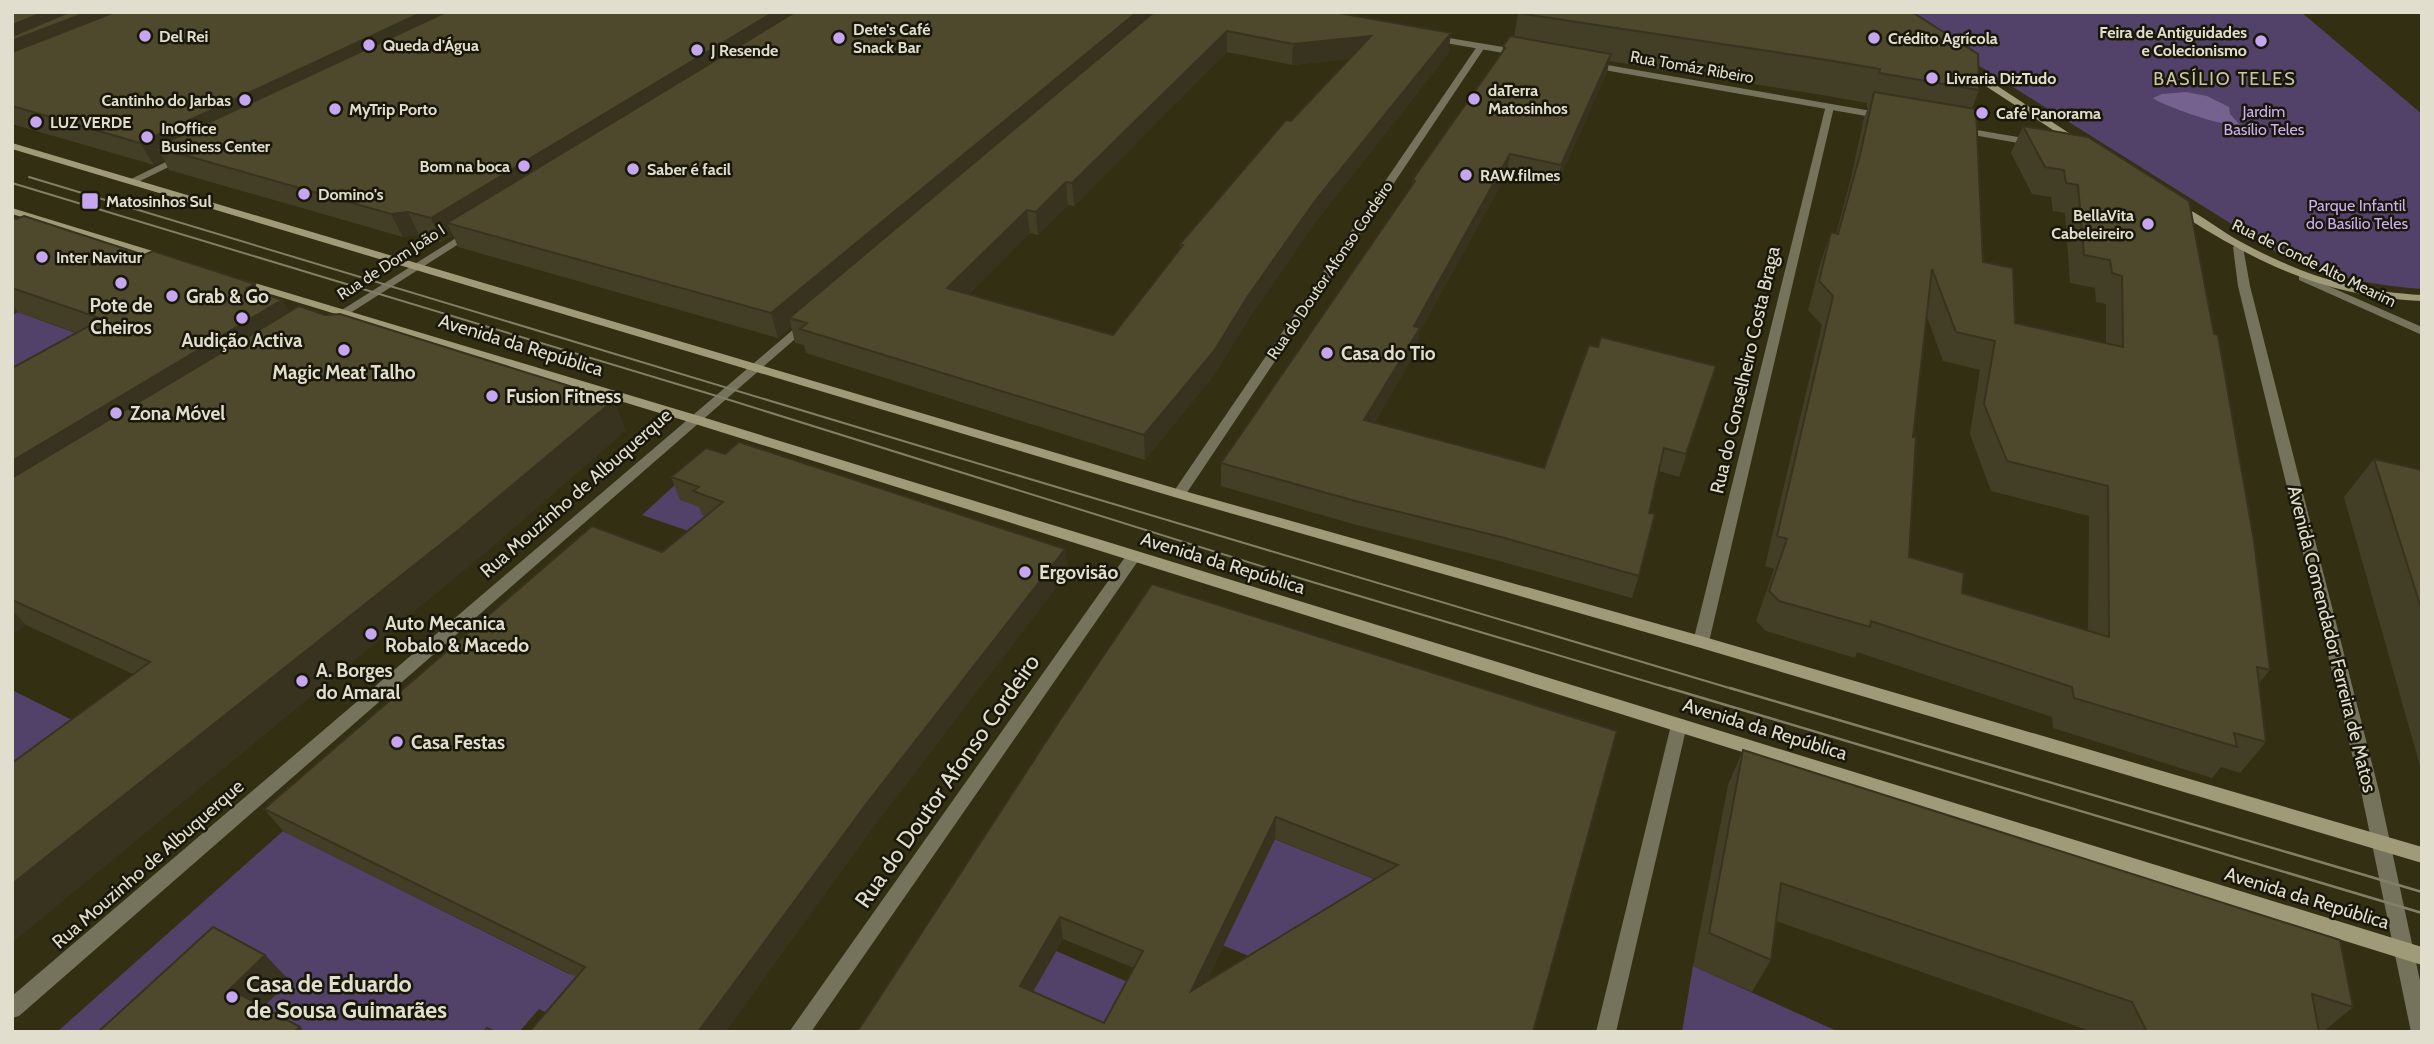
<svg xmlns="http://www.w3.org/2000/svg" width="2434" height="1044" font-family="Cabin,sans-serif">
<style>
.green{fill:#524169}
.water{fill:#75628f}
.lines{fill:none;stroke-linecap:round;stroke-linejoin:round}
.minor{fill:#76735d;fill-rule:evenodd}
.tertiary{fill:#76735d;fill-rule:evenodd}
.secondary{fill:#9f9a77;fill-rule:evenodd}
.tram-far1{stroke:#827f67;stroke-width:2}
.tram{stroke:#827f67;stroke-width:2.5}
.wall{fill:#433f26;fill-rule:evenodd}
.shaded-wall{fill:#37331f}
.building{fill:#4e492c;stroke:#37331f;stroke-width:2;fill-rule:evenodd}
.poi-dot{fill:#c6a6f0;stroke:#19170a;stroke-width:2.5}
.labels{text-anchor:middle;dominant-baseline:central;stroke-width:5;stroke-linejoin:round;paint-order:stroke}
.far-poi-label{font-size:16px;font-weight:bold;fill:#e1decd;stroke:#19170a;text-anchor:start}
.far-street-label{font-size:16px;fill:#e1decd;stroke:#19170a}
.far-park-label{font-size:16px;fill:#cdaff5;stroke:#19170a}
.far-neighbourhood-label{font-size:18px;letter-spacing:2px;fill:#cbc6a4;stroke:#19170a}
.poi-label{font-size:19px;font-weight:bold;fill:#e1decd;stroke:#19170a;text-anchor:start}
.street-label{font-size:19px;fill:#e1decd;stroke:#19170a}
.near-street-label{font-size:23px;fill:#e1decd;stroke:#19170a}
.near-poi-label{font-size:23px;font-weight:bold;fill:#e1decd;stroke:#19170a;text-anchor:start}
</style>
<rect width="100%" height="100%" fill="#332f12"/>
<path class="green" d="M 1893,12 L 2301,12 L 2422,114 L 2422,289 C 2375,286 2333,277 2289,260 Z
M 18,312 L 122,350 L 12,411 L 12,315 Z
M 698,464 L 707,510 L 805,571 L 642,515 Z
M 12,690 L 88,728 L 12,784 Z
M 283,831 L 569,974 L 679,850 L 569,1024 L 539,1009 L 519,1032 L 57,1032 Z
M 1274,839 L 1394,887 L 1268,964 L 1222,945 Z
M 1056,951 L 1137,986 L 1113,1032 L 1024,1007 Z
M 1693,966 L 1839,1032 L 1682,1032 Z"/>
<path class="water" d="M 2186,92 L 2207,96 L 2229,107 L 2230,114 L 2240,125 C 2229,129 2161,105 2153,98 L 2162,94 Z"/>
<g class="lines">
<path class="minor" d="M 1478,45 L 1485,47 L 1184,497 L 1174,497 L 1172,494 L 1174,491 Z
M 1826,105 L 1834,107 L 1709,642 L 1706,646 L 1696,646 L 1693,642 Z
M 182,154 L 185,155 L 185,159 L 136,183 L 127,181 Z
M 472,228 L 476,229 L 476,233 L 336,322 L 328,322 L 326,320 Z
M 2238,244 L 2243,247 L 2250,286 L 2379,791 L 2422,990 L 2422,1032 L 2411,1032 L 2361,791 L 2238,286 L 2233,247 Z
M 806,320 L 810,322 L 810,326 L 19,1016 L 12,1018 L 12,996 L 802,322 Z
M 1133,552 L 1138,553 L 1140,557 L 1138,561 L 811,1032 L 789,1032 L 1128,553 Z
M 1679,719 L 1685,720 L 1687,725 L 1616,1032 L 1596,1032 L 1671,725 L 1673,720 Z"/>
<path class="tertiary" d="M 1431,35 L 1521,50 L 1525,53 L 1521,56 L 1428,40 L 1427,38 Z
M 1590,62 L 1883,113 L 1888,116 L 1883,119 L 1587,67 L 1587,63 Z
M 1959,127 L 2035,140 L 2040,143 L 2035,146 L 1956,132 L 1956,128 Z
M 2303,275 L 2422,327 L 2422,335 L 2299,280 L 2299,276 Z"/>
<path class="secondary" d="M 1961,66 L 1967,66 L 2084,143 L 2076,145 L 1961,70 Z
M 12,143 L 1184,491 L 1701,636 L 2422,847 L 2422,863 L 1701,648 L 1174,497 L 12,149 Z
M 2178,205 C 2201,213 2221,232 2243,243 C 2302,275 2354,291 2422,295 L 2422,301 C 2322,296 2257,263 2174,210 L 2174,206 Z
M 12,208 L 169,256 L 171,258 L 169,260 L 161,260 L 12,214 Z
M 238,278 L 699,416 L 2422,947 L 2422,965 L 689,422 L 234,283 L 234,279 Z"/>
<path class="tram-far1" d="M 29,177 C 598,347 1166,523 1736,690
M 12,183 L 720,397 L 1309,581 L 1675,690"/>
<path class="tram" d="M 1669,688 L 2422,913
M 1730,688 L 2422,892"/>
</g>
<path class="wall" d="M 12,12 L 1451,33 L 1448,54 L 1314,224 L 1248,320 L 1214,375 L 1145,460 L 806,353 L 804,345 L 795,343 L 791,326 L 778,338 L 458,247 L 453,235 L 441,242 L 419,235 L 403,237 L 169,170 L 164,160 L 154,165 L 12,124 ZM 1227,52 L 1292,65 L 1349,59 L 1180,244 L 1180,249 L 1113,335 L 969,294 L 1030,233 L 1038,235 L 1068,205 L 1074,206 Z
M 1912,12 L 1979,90 L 1972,109 L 1983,262 L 2015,323 L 2106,343 L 2106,304 L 2096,302 L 2095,288 L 2070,283 L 2065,213 L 2053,211 L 2051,197 L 2032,194 L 2011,153 L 2023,126 L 2088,137 L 2270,670 L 2259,683 L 2266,742 L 2240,773 L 2221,767 L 2212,778 L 2053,728 L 2052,717 L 1857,652 L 1855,658 L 1766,631 L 1756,621 L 1774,569 L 1765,566 L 1822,325 L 1808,310 L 1821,261 L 1831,232 L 1836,234 L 1850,182 L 1864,118 L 1868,108 L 1867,108 L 1867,103 L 1816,94 L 1609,61 L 1607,72 L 1557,185 L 1507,174 L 1419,333 L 1417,350 L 1374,423 L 1544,468 L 1709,388 L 1679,477 L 1659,471 L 1649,513 L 1639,576 L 1632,598 L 1496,560 L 1353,524 L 1221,486 L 1221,463 L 1412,186 L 1413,179 L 1502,53 L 1503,46 L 1514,37 L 1518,13 ZM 1927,317 L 1943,361 L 1980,370 L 1970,434 L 1991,491 L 2089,516 L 2088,630 L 1962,593 L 1909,557 L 1913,437 Z
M 12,218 L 144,255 L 255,284 L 259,292 L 282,300 L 289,312 L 626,430 L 478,559 L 133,674 L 26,625 L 12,634 L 12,368 L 77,333 L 18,312 L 12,315 Z
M 725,454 L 1065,549 L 1068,572 L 874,826 L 725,1032 L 529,1032 L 576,977 L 283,831 L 264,809 L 662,552 L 706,516 L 702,515 L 699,507 L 680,500 L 671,477 Z
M 2374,459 L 2422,470 L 2422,773 L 2344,497 Z
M 1060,720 L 1617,731 L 1533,1032 L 857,1032 ZM 1275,839 L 1375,879 L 1206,982 ZM 1063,939 L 1134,968 L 1104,1023 L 1033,992 Z
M 1743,750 L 2353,1007 L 2323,1032 L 2093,1032 L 1776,921 L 1771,960 L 1752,992 L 1693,966 L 1728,785 Z"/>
<path class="shaded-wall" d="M 45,12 L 151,12 L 12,67 L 12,25 Z
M 423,12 L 473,12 L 156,147 L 164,160 L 154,165 L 140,143 Z
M 774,12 L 812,12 L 447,223 L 453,235 L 441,242 L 431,218 Z
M 1137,12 L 1162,12 L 789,318 L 791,326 L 778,338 L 771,313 Z
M 1227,31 L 1227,52 L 1074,206 L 1072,183 Z
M 1451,33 L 1448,54 L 1314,224 L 1248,320 L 1214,375 L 1145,460 L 1144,435 L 1248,296 L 1315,201 Z
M 1371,36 L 1369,57 L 1292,65 L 1293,44 Z
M 1611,54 L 1607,72 L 1557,185 L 1561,165 Z
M 1510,154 L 1507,174 L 1419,333 L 1417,350 L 1362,443 L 1364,420 L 1414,326 Z
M 1066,182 L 1068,205 L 1038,235 L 1036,212 Z
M 1027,210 L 1030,233 L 951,312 L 947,288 Z
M 408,212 L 419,235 L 403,237 L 391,214 Z
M 255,284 L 268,308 L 282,300 L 299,330 L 12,508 L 12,461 L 247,288 Z
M 12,304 L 18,312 L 12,315 Z
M 614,400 L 626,430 L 478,559 L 12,943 L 12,884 Z
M 1065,549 L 1068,572 L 874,826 L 725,1032 L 698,1032 L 867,803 Z
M 12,610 L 26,625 L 12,634 Z
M 1276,817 L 1275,839 L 1191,1012 L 1191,991 Z
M 1060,917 L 1063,939 L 1024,1007 L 1020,986 Z
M 265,955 L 290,981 L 256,1014 L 230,989 Z
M 300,1027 L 305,1032 L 294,1032 Z"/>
<path class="building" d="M 12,12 L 45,12 L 12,25 Z
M 69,12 L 88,12 L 12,41 L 12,36 Z
M 115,12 L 423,12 L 140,143 L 12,106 L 12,52 Z
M 446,12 L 774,12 L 431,218 L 408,212 L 391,214 L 156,147 Z
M 795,12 L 1137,12 L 771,313 L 447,223 Z
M 1154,12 L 1333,12 L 1451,33 L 1315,201 L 1248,296 L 1214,351 L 1144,435 L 800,329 L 807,323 L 789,318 ZM 1227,31 L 1293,44 L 1371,36 L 1291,121 L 1286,120 L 1180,244 L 1183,245 L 1113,335 L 947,288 L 1027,210 L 1036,212 L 1066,182 L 1072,183 Z
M 1518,12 L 1912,12 L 1978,54 L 1979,90 L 1879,73 L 1880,69 L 1827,60 L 1518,13 Z
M 1510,36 L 1611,54 L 1561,165 L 1510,154 L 1414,326 L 1420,328 L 1364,420 L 1544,468 L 1589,345 L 1598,347 L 1601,337 L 1716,366 L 1686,454 L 1664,448 L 1649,513 L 1655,514 L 1639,576 L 1501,537 L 1355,501 L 1221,463 L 1415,181 L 1413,179 L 1505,48 L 1503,46 Z
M 1874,92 L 1976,109 L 1983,262 L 2013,268 L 2015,323 L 2123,347 L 2122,276 L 2112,273 L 2110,260 L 2084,255 L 2078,185 L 2066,183 L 2064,170 L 2045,167 L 2023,126 L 2088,137 L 2189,201 L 2214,334 L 2218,335 L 2254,541 L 2270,670 L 2257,667 L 2266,742 L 2234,733 L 2237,747 L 2074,698 L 2072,687 L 1871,621 L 1870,627 L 1779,601 L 1769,591 L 1787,539 L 1777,536 L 1833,296 L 1819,281 L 1831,232 L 1838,234 L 1860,155 ZM 1932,269 L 1956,332 L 1995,341 L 1984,404 L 2007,461 L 2108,486 L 2109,637 L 1962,593 L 1964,573 L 1909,557 L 1916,437 L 1913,437 Z
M 24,216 L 144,255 L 153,251 L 255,284 L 247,288 L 282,300 L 12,461 L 12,368 L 102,319 L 12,288 L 12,218 L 17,219 Z
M 299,306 L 325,315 L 340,314 L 614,400 L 461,528 L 12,884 L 12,763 L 150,662 L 12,600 L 12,478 Z
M 739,442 L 1065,549 L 867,803 L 698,1032 L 529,1032 L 585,967 L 264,809 L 592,526 L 662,552 L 723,502 L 693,491 L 699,487 L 671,477 L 706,448 L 725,454 Z
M 2374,459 L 2422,470 L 2422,611 Z
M 1152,584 L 1617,731 L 1533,1032 L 857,1032 L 1060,720 ZM 1276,817 L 1398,865 L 1191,991 ZM 1060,917 L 1143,951 L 1104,1023 L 1020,986 Z
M 1743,750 L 2340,940 L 2353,1007 L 2312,994 L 2319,1032 L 2147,1032 L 2132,1002 L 1781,883 L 1771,960 L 1709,933 Z
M 213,927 L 265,955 L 230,989 L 300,1027 L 294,1032 L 98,1032 Z
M 487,1028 L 495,1032 L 484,1032 Z"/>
<g class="poi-dot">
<circle cx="145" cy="36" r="7"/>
<circle cx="839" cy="38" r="7"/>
<circle cx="1874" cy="38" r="7"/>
<circle cx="2261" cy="41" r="7"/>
<circle cx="369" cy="45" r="7"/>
<circle cx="697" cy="50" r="7"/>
<circle cx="1932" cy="78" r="7"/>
<circle cx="1474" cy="99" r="7"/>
<circle cx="245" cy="100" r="7"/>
<circle cx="335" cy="109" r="7"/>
<circle cx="1982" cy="113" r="7"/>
<circle cx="36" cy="122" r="7"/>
<circle cx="147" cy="137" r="7"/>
<circle cx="524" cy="166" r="7"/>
<circle cx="633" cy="169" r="7"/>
<circle cx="1466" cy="175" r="7"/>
<circle cx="304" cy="194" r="7"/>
<rect x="81" y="192" width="18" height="18" rx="3.5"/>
<circle cx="2148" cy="224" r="7"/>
<circle cx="42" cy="257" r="7"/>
<circle cx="121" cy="283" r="7"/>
<circle cx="172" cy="296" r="7"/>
<circle cx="242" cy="318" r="7"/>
<circle cx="344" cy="350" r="7"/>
<circle cx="1327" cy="353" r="7"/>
<circle cx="492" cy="396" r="7"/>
<circle cx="116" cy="413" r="7"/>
<circle cx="1025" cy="572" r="7"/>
<circle cx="371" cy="634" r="7"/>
<circle cx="302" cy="681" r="7"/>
<circle cx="397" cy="742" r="7"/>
<circle cx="232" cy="997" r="7"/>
</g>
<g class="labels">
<g class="far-poi-label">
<text x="853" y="29">Dete's Café<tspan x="853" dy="18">Snack Bar</tspan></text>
<text x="2247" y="32" text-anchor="end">Feira de Antiguidades<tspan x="2247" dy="18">e Colecionismo</tspan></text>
<text x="159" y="36">Del Rei</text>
<text x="1888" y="38">Crédito Agrícola</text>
<text x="383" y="45">Queda d'Água</text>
<text x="711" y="50">J Resende</text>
<text x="1946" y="78">Livraria DizTudo</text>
<text x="1488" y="90">daTerra<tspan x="1488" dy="18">Matosinhos</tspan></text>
<text x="231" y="100" text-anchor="end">Cantinho do Jarbas</text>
<text x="349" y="109">MyTrip Porto</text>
<text x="1996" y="113">Café Panorama</text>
<text x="50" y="122">LUZ VERDE</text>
<text x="161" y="128">InOffice<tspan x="161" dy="18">Business Center</tspan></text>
<text x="510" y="166" text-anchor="end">Bom na boca</text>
<text x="647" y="169">Saber é facil</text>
<text x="1480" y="175">RAW.filmes</text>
<text x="318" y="194">Domino's</text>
<text x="106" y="201">Matosinhos Sul</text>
<text x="2134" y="215" text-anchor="end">BellaVita<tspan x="2134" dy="18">Cabeleireiro</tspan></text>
<text x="56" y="257">Inter Navitur</text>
</g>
<g class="far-street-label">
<text transform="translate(1692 67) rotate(10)">Rua Tomáz Ribeiro</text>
<text transform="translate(391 262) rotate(-33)">Rua de Dom João I</text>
<text transform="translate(2314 263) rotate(26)">Rua de Conde Alto Mearim</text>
<text transform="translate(1330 270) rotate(-56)">Rua do Doutor Afonso Cordeiro</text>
</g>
<g class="far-park-label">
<text x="2264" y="111">Jardim<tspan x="2264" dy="18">Basílio Teles</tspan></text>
<text x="2357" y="205">Parque Infantil<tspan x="2357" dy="18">do Basílio Teles</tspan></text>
</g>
<g class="far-neighbourhood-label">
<text x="2225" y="79">BASÍLIO TELES</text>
</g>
<g class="poi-label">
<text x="186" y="296">Grab &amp; Go</text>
<text x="121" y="305" text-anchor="middle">Pote de<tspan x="121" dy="22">Cheiros</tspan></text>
<text x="242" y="340" text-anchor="middle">Audição Activa</text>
<text x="1341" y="353">Casa do Tio</text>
<text x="344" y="372" text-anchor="middle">Magic Meat Talho</text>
<text x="506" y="396">Fusion Fitness</text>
<text x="130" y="413">Zona Móvel</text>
<text x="1039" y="572">Ergovisão</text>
<text x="385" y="623">Auto Mecanica<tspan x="385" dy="22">Robalo &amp; Macedo</tspan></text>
<text x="316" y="670">A. Borges<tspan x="316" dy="22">do Amaral</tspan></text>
<text x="411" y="742">Casa Festas</text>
</g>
<g class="street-label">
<text transform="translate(521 345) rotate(17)">Avenida da República</text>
<text transform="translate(1745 370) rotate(-77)">Rua do Conselheiro Costa Braga</text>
<text transform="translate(576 493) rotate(-41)">Rua Mouzinho de Albuquerque</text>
<text transform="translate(1223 563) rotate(17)">Avenida da República</text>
<text transform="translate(2332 639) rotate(76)">Avenida Comendador Ferreira de Matos</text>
<text transform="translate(1765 729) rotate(17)">Avenida da República</text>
<text transform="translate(148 864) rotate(-41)">Rua Mouzinho de Albuquerque</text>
<text transform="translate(2307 898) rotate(17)">Avenida da República</text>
</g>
<g class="near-street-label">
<text transform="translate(947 781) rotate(-55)">Rua do Doutor Afonso Cordeiro</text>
</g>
<g class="near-poi-label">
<text x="246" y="984">Casa de Eduardo<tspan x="246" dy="26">de Sousa Guimarães</tspan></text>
</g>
</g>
<rect width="2434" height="1044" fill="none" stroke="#e1decd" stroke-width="28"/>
</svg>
